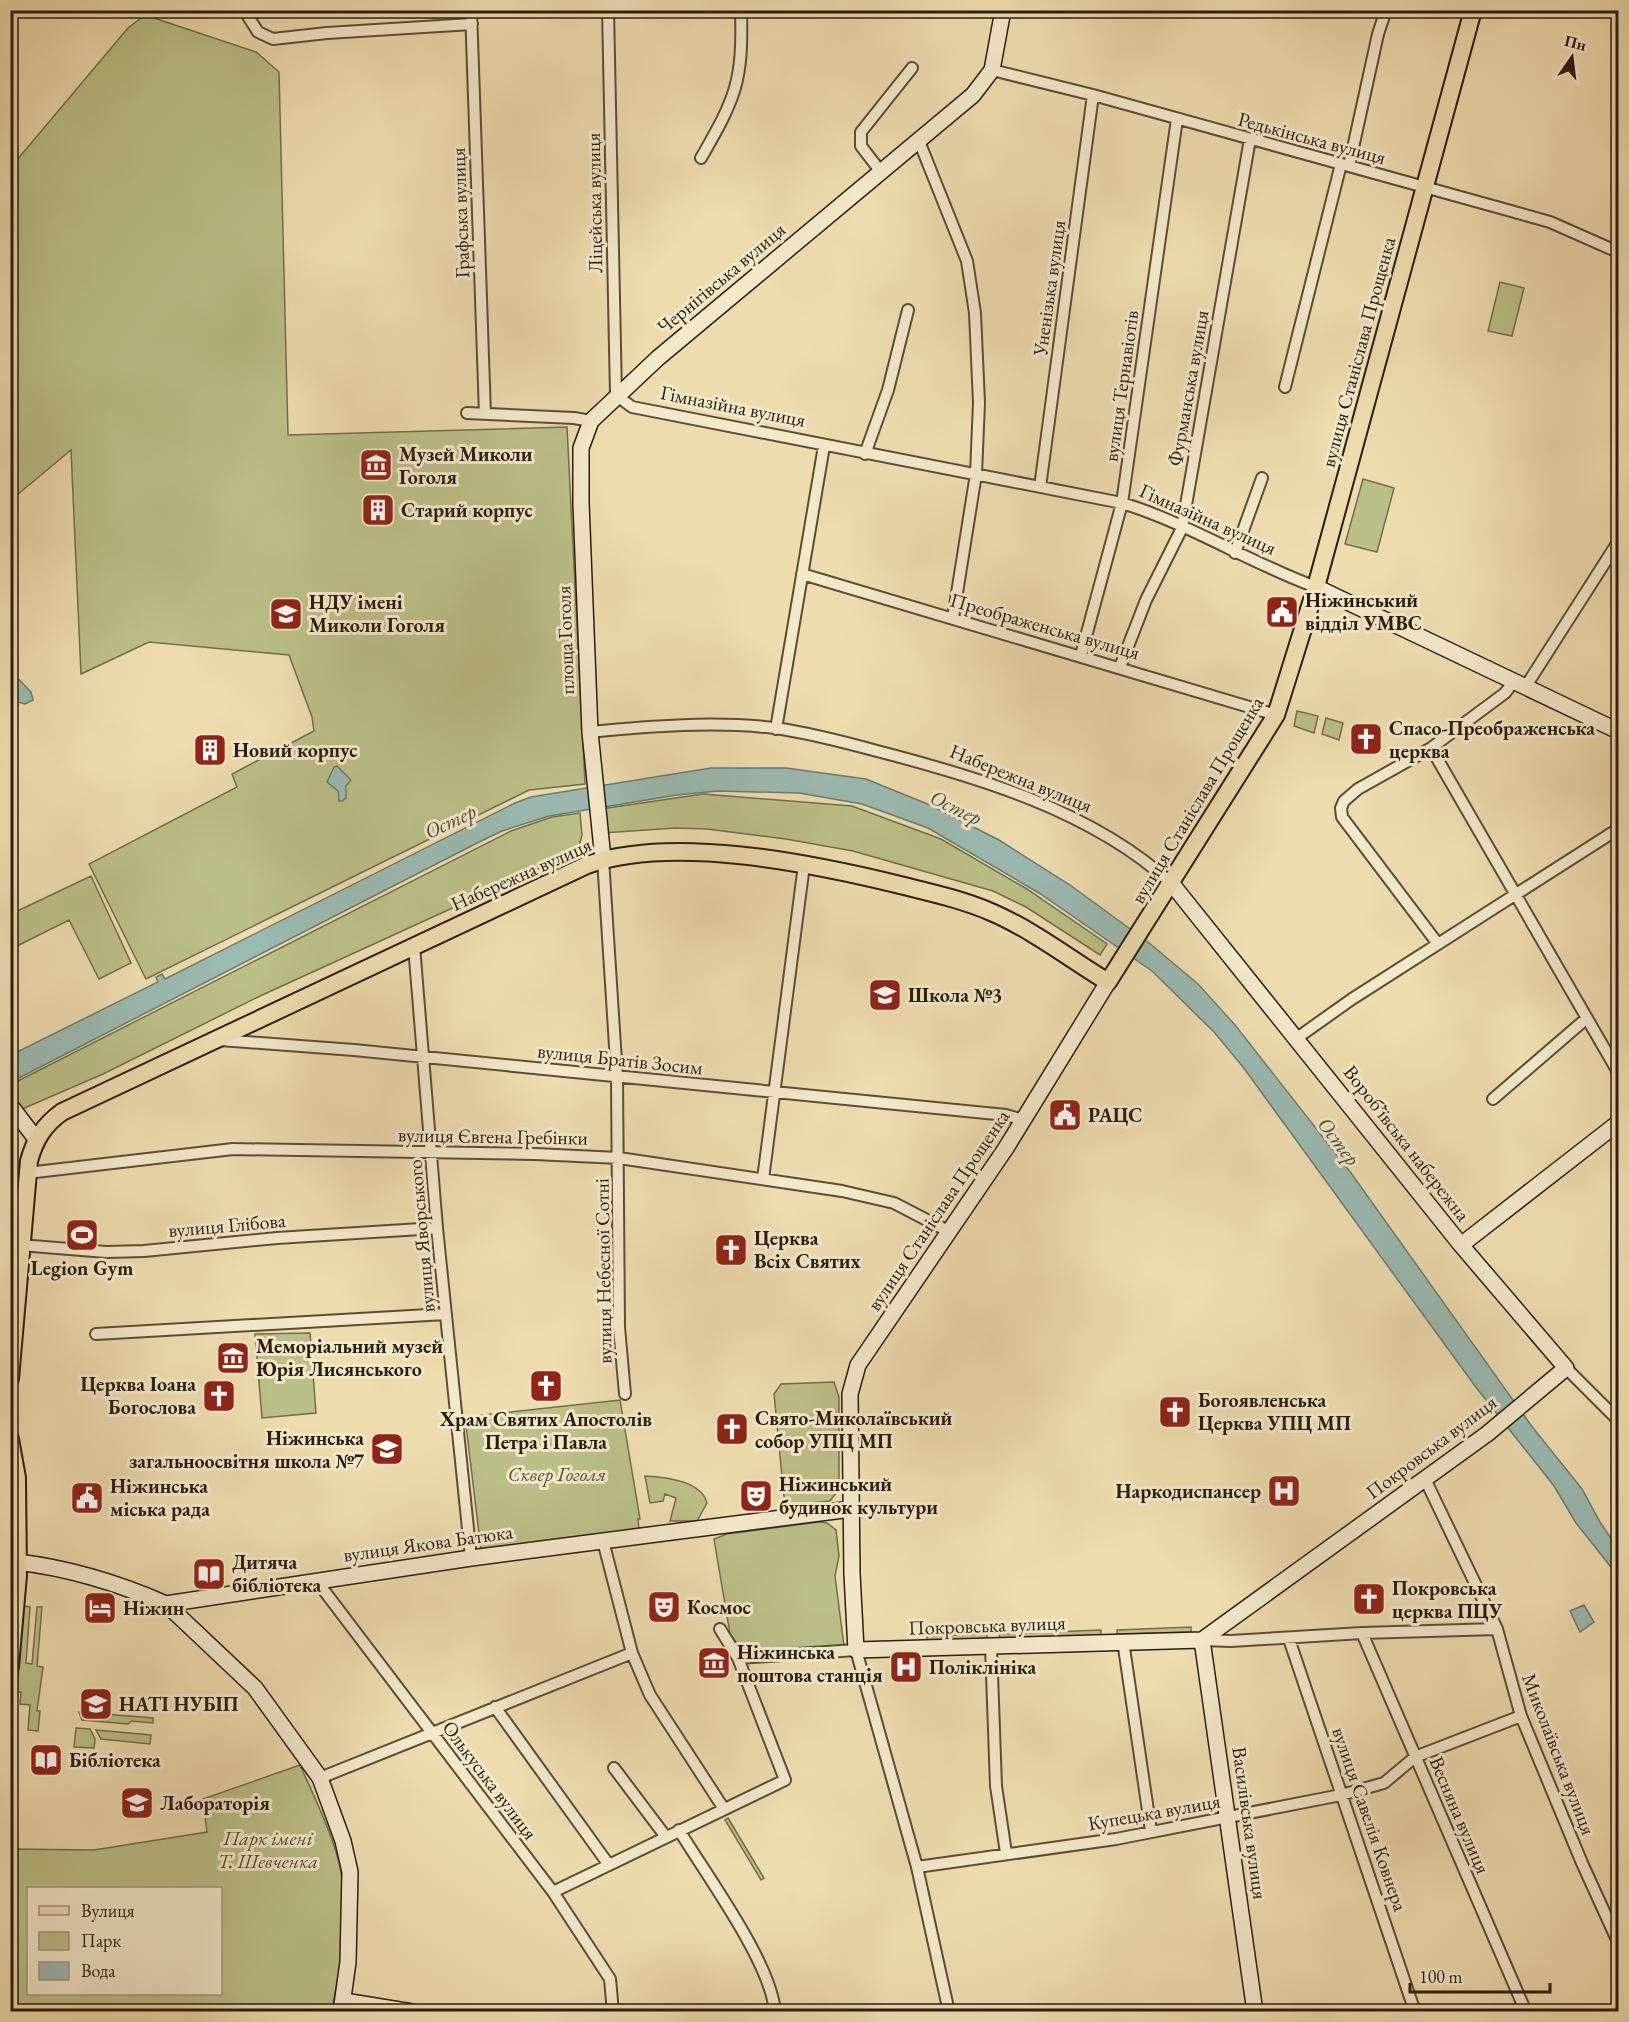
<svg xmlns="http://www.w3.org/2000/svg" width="1629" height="2022" font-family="'EB Garamond',serif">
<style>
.green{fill:#bbbf88;stroke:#736e4b;stroke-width:1.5;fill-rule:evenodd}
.water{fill:#9bbab2;stroke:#6e7b70;stroke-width:1.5}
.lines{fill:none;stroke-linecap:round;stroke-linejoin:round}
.street-casing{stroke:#5c4d36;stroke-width:14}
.secondary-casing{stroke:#2b1d0e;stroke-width:18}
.primary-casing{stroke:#2b1d0e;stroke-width:20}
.street{stroke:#f4e8cb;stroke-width:10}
.secondary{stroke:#f4e8cb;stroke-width:15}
.primary{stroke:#eedcaf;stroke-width:16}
.labels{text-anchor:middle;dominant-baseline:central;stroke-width:6;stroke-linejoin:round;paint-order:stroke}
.street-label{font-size:20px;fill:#2b1d0e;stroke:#f4e8cb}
.poi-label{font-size:20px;font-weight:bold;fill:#2b1d0e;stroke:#f4e8cb;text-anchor:start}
.park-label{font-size:20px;font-style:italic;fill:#564e33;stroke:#f4e8cb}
.water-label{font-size:21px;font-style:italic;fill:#4d4c3f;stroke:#f4e8cb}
</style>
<rect width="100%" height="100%" fill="#eedcaf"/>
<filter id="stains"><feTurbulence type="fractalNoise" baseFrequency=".00333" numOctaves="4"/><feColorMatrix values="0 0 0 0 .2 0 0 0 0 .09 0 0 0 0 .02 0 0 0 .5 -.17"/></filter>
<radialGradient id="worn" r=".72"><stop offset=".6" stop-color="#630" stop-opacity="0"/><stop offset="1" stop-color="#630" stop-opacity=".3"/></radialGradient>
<path class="green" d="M 145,15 L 256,52 L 279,72 L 288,435 L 567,427 L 585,784 L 529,790 L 146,979 L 89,864 L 237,787 L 232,774 L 314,731 L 312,717 L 289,655 L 149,642 L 81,674 L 71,450 L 11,500 L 11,167 L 128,28 Z
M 1500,282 L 1524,288 L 1512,336 L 1488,331 Z
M 1363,479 L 1394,488 L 1377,552 L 1345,544 Z
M 1297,711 L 1318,716 L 1314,733 L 1294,726 Z
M 1326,718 L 1343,723 L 1339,740 L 1322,734 Z
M 703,794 L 852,806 L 941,839 L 1027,889 L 1107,944 L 1100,955 L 1026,907 L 993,891 L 853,851 L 786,839 L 707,829 L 675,828 L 603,833 L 601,809 Z
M 580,813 L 582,835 L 579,847 L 538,869 L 533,868 L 531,872 L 258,997 L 103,1074 L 20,1110 L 11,1093 L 10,1085 L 511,831 L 552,817 Z
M 91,876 L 131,963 L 99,979 L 69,920 L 11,949 L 11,914 Z
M 310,1333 L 316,1413 L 262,1418 L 255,1334 Z
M 834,1382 L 839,1397 L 839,1489 L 830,1501 L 792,1505 L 784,1497 L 774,1394 L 781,1384 Z
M 620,1400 L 640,1519 L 638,1519 L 639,1530 L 481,1550 L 465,1417 Z
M 645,1476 C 664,1477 702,1481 707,1503 L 697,1521 L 670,1521 L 676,1498 L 665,1494 L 663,1501 L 650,1503 Z
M 819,1522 L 827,1523 L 836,1530 L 839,1556 L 835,1576 L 844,1646 L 758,1651 L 741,1649 L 730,1634 L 714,1539 L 727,1534 Z
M 24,1606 L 30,1607 L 26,1663 L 32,1664 L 37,1607 L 42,1607 L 37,1666 L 43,1667 L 37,1711 L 40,1711 L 38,1731 L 28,1730 L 30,1705 L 20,1704 L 21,1692 L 17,1692 Z
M 1191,1627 L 1191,1632 L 1117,1634 L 1117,1630 Z
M 1101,1630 L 1101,1635 L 1000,1638 L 999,1634 Z
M 987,1634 L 987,1639 L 927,1641 L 927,1636 Z
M 79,1712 L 153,1718 L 153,1723 L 132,1721 L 128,1724 L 82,1720 Z
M 76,1728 L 90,1729 L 95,1739 L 94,1748 L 74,1747 Z
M 96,1730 L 151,1735 L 150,1744 L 101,1739 Z
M 300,1765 C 313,1794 328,1824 337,1855 C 351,1904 343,1963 331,2011 L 11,2012 L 11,1849 L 94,1850 L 207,1832 L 203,1799 ZM 28,1888 L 220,1888 L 220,1994 L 28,1994 Z
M 728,1818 L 764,1878 L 761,1880 L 725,1820 Z"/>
<path class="water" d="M 11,671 L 31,692 L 33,700 L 25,704 L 11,700 Z
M 337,766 L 351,780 L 346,786 L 346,798 L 342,801 L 339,801 L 338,791 L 327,782 L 334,767 Z
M 711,768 L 786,768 L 866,779 L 930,805 L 999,840 L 1070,885 L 1148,942 L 1198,984 L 1235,1025 L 1351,1173 L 1533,1428 L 1582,1489 L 1600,1522 L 1618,1549 L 1618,1576 L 1576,1523 L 1554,1486 L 1475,1386 L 1243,1067 L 1214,1032 L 1152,971 L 1039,893 L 928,828 L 862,804 L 799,793 L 718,791 L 677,795 L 549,816 L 502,831 L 481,841 L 11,1082 L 11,1055 L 158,982 L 156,977 L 162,974 L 165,979 L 515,803 L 531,797 Z
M 1584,1605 L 1594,1622 L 1580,1632 L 1570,1611 Z"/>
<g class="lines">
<defs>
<path id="street" d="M 244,10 L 258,32 L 273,39 L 327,33 L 472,24
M 471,10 L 485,414
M 608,10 L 616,395 L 632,407 L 1122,503 C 1188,523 1250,563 1316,587
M 992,70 L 1093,95 L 1511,211 L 1550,222 L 1618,252
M 919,141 L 967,261 L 975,313 L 979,403 L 976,474 L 953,618
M 701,158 C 736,97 743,82 741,10
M 1349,166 L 1378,34 L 1386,10
M 881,172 L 861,146 L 861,132 L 912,68
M 1285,387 L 1341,164
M 467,413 L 574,418 L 591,421
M 865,454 L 888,390 L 908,310
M 1040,487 L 1093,95
M 1235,553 L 1262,478
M 802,574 L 1276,715
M 1081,655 L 1122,503 L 1177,119
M 1120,667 L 1146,600 L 1182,528 L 1250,139
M 1526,686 L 1618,542
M 776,729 L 824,446
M 590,732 C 652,726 713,721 775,728 C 810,733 844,742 877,751 C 978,777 1093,811 1172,884
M 1431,748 L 1618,1072
M 603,859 L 617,1077 L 619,1327 L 625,1394
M 1438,944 L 1342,817 L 1341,808 L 1344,801 L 1358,789 L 1431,748 L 1505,693 L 1514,681
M 414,946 L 437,1228 L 471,1558
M 1297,1038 L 1352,999 L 1618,829
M 220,1040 L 354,1050 L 1006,1115 L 1023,1120
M 1493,1099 L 1587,1018
M 27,1173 L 233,1149 L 535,1154 L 619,1158 L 842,1191 L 894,1203 L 950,1232
M 763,1179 L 804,865
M 20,1245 L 106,1252 L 144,1251 L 277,1238 L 437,1228
M 96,1334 L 446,1314
M 1566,1368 L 1618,1420
M 1425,1479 L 1497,1629 L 1521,1716 L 1582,1863 L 1618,1942
M 603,1541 L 632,1653 L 650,1695 L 724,1809
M 316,1580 L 553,1892 L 610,1979 L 613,2012
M 1362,1633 L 1526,2012
M 1289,1639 L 1415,2012
M 1202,1640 L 1231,1641 L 1362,1633 L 1497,1629
M 1123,1641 L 1151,1831
M 991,1646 L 996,1786 L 1006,1853
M 738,1658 L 856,1650 L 917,1867 L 949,2012
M 495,1707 L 609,1865
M 614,1768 L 666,1837
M 320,1778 L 632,1653
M 679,1830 C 706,1875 771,1962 775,2012
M 917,1867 L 1116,1839 L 1341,1795 L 1384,1783 L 1415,1757 L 1521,1716
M 553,1892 L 785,1780 L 738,1658 L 720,1629"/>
<path id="secondary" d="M 1316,587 L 1618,731
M 603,859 L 590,732 L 581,503 L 581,448 L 591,421 L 658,358 L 973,95 L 992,70 L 1003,10
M 1108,982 L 1006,1148 L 858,1365 L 850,1394 L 852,1574 L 856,1650 L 1202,1640 L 1487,1434 L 1566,1368 L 1461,1245 L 1172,884
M 10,1105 L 36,1139
M 1461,1245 L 1618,1123
M 17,1562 C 69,1568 118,1583 166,1604 L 471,1558 L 851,1509
M 166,1604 L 255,1688 L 320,1778 L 343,1841 L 350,1872 L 348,1962 L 341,2012
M 1202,1640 L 1255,2012
M 344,2001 L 412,2012"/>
<path id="primary" d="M 10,1379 L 29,1161 C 35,1139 44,1125 62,1112 L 587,865 C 672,835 809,863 896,884 C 928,892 961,899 991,912 C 1033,930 1070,959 1108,982 L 1276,715 L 1316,587 L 1473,10
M 10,1439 L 17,1478 L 18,1575 L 10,1666"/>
</defs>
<use href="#street" class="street-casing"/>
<use href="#secondary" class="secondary-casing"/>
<use href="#primary" class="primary-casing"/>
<use href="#street" class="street"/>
<use href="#secondary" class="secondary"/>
<use href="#primary" class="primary"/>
</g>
<defs>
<symbol id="museum-square" viewBox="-11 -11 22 22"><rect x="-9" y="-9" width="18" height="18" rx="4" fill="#8f2418" stroke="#f4e8cb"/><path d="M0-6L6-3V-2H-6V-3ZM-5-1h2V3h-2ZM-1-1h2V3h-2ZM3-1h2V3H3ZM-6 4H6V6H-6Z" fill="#fff"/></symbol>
<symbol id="building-square" viewBox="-11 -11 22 22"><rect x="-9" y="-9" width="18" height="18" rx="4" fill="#8f2418" stroke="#f4e8cb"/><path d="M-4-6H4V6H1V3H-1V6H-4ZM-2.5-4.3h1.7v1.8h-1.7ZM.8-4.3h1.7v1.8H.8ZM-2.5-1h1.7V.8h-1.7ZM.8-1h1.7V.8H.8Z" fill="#fff"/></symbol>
<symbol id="civic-square" viewBox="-11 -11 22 22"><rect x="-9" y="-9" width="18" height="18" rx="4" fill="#8f2418" stroke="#f4e8cb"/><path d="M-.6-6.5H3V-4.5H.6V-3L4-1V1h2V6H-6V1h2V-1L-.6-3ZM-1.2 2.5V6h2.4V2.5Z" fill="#fff"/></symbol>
<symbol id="university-square" viewBox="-11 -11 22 22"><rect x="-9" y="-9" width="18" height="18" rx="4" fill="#8f2418" stroke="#f4e8cb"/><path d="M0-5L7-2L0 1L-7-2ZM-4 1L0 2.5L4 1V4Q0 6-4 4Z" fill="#fff"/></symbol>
<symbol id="church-square" viewBox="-11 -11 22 22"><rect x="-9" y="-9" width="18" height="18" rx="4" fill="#8f2418" stroke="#f4e8cb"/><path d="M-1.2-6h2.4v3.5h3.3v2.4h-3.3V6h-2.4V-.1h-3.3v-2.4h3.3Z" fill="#fff"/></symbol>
<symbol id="school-square" viewBox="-11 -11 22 22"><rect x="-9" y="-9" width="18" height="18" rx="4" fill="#8f2418" stroke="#f4e8cb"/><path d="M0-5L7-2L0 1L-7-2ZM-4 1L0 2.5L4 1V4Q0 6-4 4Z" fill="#fff"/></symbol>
<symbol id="stadium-square" viewBox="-11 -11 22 22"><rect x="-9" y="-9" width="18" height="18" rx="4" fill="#8f2418" stroke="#f4e8cb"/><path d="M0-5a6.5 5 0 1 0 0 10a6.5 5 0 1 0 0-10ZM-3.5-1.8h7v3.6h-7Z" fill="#fff"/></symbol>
<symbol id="hospital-square" viewBox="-11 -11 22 22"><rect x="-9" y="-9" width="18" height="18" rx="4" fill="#8f2418" stroke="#f4e8cb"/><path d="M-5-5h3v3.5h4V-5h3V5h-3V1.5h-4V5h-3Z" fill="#fff"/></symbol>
<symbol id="theatre-square" viewBox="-11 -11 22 22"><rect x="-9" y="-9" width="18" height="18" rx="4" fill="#8f2418" stroke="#f4e8cb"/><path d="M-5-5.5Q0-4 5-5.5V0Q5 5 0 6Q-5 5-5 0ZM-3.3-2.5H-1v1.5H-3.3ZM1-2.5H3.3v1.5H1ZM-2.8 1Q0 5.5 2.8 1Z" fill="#fff"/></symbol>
<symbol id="library-square" viewBox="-11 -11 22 22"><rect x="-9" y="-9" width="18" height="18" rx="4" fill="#8f2418" stroke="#f4e8cb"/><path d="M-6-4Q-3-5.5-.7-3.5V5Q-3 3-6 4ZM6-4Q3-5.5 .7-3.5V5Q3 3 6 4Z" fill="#fff"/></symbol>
<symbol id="hotel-square" viewBox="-11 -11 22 22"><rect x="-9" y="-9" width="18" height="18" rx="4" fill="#8f2418" stroke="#f4e8cb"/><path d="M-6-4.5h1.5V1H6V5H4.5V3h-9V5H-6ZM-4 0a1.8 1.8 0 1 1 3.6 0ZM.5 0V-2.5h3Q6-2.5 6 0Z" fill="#fff"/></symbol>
</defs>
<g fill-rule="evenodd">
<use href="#museum-square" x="357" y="446" width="38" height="38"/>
<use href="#building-square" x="359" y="491" width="38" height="38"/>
<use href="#civic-square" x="1263" y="593" width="38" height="38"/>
<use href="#university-square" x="267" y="595" width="38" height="38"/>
<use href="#church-square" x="1347" y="720" width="38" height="38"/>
<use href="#building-square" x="191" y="731" width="38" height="38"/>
<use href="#school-square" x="866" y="976" width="38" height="38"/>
<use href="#civic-square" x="1046" y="1096" width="38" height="38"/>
<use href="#stadium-square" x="63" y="1216" width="38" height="38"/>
<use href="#church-square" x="712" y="1231" width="38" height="38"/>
<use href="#museum-square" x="214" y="1339" width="38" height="38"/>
<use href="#church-square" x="527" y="1367" width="38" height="38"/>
<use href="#church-square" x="200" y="1377" width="38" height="38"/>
<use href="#church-square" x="1156" y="1393" width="38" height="38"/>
<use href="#church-square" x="713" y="1410" width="38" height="38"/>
<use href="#school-square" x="368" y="1430" width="38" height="38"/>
<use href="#hospital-square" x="1265" y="1472" width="38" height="38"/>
<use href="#theatre-square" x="737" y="1477" width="38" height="38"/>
<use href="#civic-square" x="68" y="1479" width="38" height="38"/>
<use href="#library-square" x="190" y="1555" width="38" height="38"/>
<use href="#church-square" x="1350" y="1580" width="38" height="38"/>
<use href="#theatre-square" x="645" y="1588" width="38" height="38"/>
<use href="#hotel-square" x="81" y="1589" width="38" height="38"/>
<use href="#museum-square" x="695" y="1644" width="38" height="38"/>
<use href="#hospital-square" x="887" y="1648" width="38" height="38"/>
<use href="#university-square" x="77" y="1685" width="38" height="38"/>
<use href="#library-square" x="27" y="1741" width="38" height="38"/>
<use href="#university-square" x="118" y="1784" width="38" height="38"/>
</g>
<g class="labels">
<g class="street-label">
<text transform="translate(1312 138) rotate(15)">Редькінська вулиця</text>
<text transform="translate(594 203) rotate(-91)">Ліцейська вулиця</text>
<text transform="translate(460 213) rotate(-92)">Графська вулиця</text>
<text transform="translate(721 278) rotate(-40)">Чернігівська вулиця</text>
<text transform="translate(1049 288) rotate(-82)">Уненізька вулиця</text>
<text transform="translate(1358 352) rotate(-75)">вулиця Станіслава Прощенка</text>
<text transform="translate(1121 386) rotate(-82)">вулиця Тернавіотів</text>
<text transform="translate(1188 388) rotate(-80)">Фурманська вулиця</text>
<text transform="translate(733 406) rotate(11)">Гімназійна вулиця</text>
<text transform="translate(1208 519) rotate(24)">Гімназійна вулиця</text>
<text transform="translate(1045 626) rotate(16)">Преображенська вулиця</text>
<text transform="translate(565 640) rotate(-92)">площа Гоголя</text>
<text transform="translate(1021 778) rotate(22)">Набережна вулиця</text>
<text transform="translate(1197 800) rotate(-59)">вулиця Станіслава Прощенка</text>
<text transform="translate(521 874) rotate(-24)">Набережна вулиця</text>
<text transform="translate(620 1059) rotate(6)">вулиця Братів Зосим</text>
<text transform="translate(493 1136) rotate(1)">вулиця Євгена Гребінки</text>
<text transform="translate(1407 1143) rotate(52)">Воробʼївська набережна</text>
<text transform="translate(938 1210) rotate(-56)">вулиця Станіслава Прощенка</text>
<text transform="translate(227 1225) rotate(-5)">вулиця Глібова</text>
<text transform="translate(421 1236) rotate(-95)">вулиця Яворського</text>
<text transform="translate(603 1271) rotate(-91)">вулиця Небесної Сотні</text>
<text transform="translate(1431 1447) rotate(-37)">Покровська вулиця</text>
<text transform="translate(428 1543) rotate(-8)">вулиця Якова Батюка</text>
<text transform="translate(987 1625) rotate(-2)">Покровська вулиця</text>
<text transform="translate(1559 1754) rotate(69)">Миколаївська вулиця</text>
<text transform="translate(490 1780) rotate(53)">Олькуська вулиця</text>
<text transform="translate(1154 1812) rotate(-10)">Купецька вулиця</text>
<text transform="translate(1460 1815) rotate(67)">Весняна вулиця</text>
<text transform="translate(1370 1819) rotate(71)">вулиця Савелія Ковнера</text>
<text transform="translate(1250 1823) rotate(82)">Василівська вулиця</text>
</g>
<g class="poi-label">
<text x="399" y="454">Музей Миколи<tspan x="399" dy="23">Гоголя</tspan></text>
<text x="401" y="510">Старий корпус</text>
<text x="1305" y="600">Ніжинський<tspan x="1305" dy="23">відділ УМВС</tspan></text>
<text x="309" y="602">НДУ імені<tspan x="309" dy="23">Миколи Гоголя</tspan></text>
<text x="1389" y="728">Спасо-Преображенська<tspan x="1389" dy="23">церква</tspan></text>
<text x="233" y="750">Новий корпус</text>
<text x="908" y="995">Школа №3</text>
<text x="1088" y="1115">РАЦС</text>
<text x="754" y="1238">Церква<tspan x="754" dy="23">Всіх Святих</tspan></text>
<text x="82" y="1268" text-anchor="middle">Legion Gym</text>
<text x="256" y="1346">Меморіальний музей<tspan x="256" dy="23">Юрія Лисянського</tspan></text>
<text x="196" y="1384" text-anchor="end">Церква Іоана<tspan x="196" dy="23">Богослова</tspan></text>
<text x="1198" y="1400">Богоявленська<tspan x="1198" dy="23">Церква УПЦ МП</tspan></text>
<text x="755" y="1418">Свято-Миколаївський<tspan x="755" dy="23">собор УПЦ МП</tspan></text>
<text x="546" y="1419" text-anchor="middle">Храм Святих Апостолів<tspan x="546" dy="23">Петра і Павла</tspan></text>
<text x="364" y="1438" text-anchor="end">Ніжинська<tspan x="364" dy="23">загальноосвітня школа №7</tspan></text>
<text x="779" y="1484">Ніжинський<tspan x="779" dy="23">будинок культури</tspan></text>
<text x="110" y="1486">Ніжинська<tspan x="110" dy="23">міська рада</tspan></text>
<text x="1261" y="1491" text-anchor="end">Наркодиспансер</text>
<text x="232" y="1562">Дитяча<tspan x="232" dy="23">бібліотека</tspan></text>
<text x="1392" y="1588">Покровська<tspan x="1392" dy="23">церква ПЦУ</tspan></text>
<text x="687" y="1607">Космос</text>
<text x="123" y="1608">Ніжин</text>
<text x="737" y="1652">Ніжинська<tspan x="737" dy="23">поштова станція</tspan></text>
<text x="929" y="1667">Поліклініка</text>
<text x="119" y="1704">НАТІ НУБІП</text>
<text x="69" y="1760">Бібліотека</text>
<text x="160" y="1803">Лабораторія</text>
</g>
<g class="park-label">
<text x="557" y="1474">Сквер Гоголя</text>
<text x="268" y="1838">Парк імені<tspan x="268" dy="23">Т. Шевченка</tspan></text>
</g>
<g class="water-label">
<text transform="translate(956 807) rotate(26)">Остер</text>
<text transform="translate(450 821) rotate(-25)">Остер</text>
<text transform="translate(1339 1141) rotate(53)">Остер</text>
</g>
</g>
<rect width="1629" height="2022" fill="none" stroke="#eedcaf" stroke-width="36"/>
<rect x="12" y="12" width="1605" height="1998" fill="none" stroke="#2b1d0e" stroke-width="3"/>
<rect x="18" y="18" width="1593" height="1986" fill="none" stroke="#2b1d0e" stroke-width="1.5"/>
<rect x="27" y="1887" width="195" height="108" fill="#f4e8cb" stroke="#a4977f" stroke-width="1.5"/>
<rect x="39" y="1906" width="30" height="9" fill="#eedcaf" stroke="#a4977f" stroke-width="1.5"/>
<text x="81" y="1917" font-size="18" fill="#2b1d0e">Вулиця</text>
<rect x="39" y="1932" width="30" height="18" fill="#bbbf88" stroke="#a4977f" stroke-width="1.5"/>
<text x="81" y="1947" font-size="18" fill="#2b1d0e">Парк</text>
<rect x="39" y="1962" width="30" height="18" fill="#9bbab2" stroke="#a4977f" stroke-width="1.5"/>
<text x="81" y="1977" font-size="18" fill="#2b1d0e">Вода</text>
<g transform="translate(1572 57) rotate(14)" stroke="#f4e8cb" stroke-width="4.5" paint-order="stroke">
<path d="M0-4.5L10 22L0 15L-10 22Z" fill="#2b1d0e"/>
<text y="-9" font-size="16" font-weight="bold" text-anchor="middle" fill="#2b1d0e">Пн</text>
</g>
<path d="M1410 1983v9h140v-9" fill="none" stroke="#2b1d0e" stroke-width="3"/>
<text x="1419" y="1983" font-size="18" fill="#2b1d0e" stroke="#f4e8cb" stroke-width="4.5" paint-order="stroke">100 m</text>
<rect width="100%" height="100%" filter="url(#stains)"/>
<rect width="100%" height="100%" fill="url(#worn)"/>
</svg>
